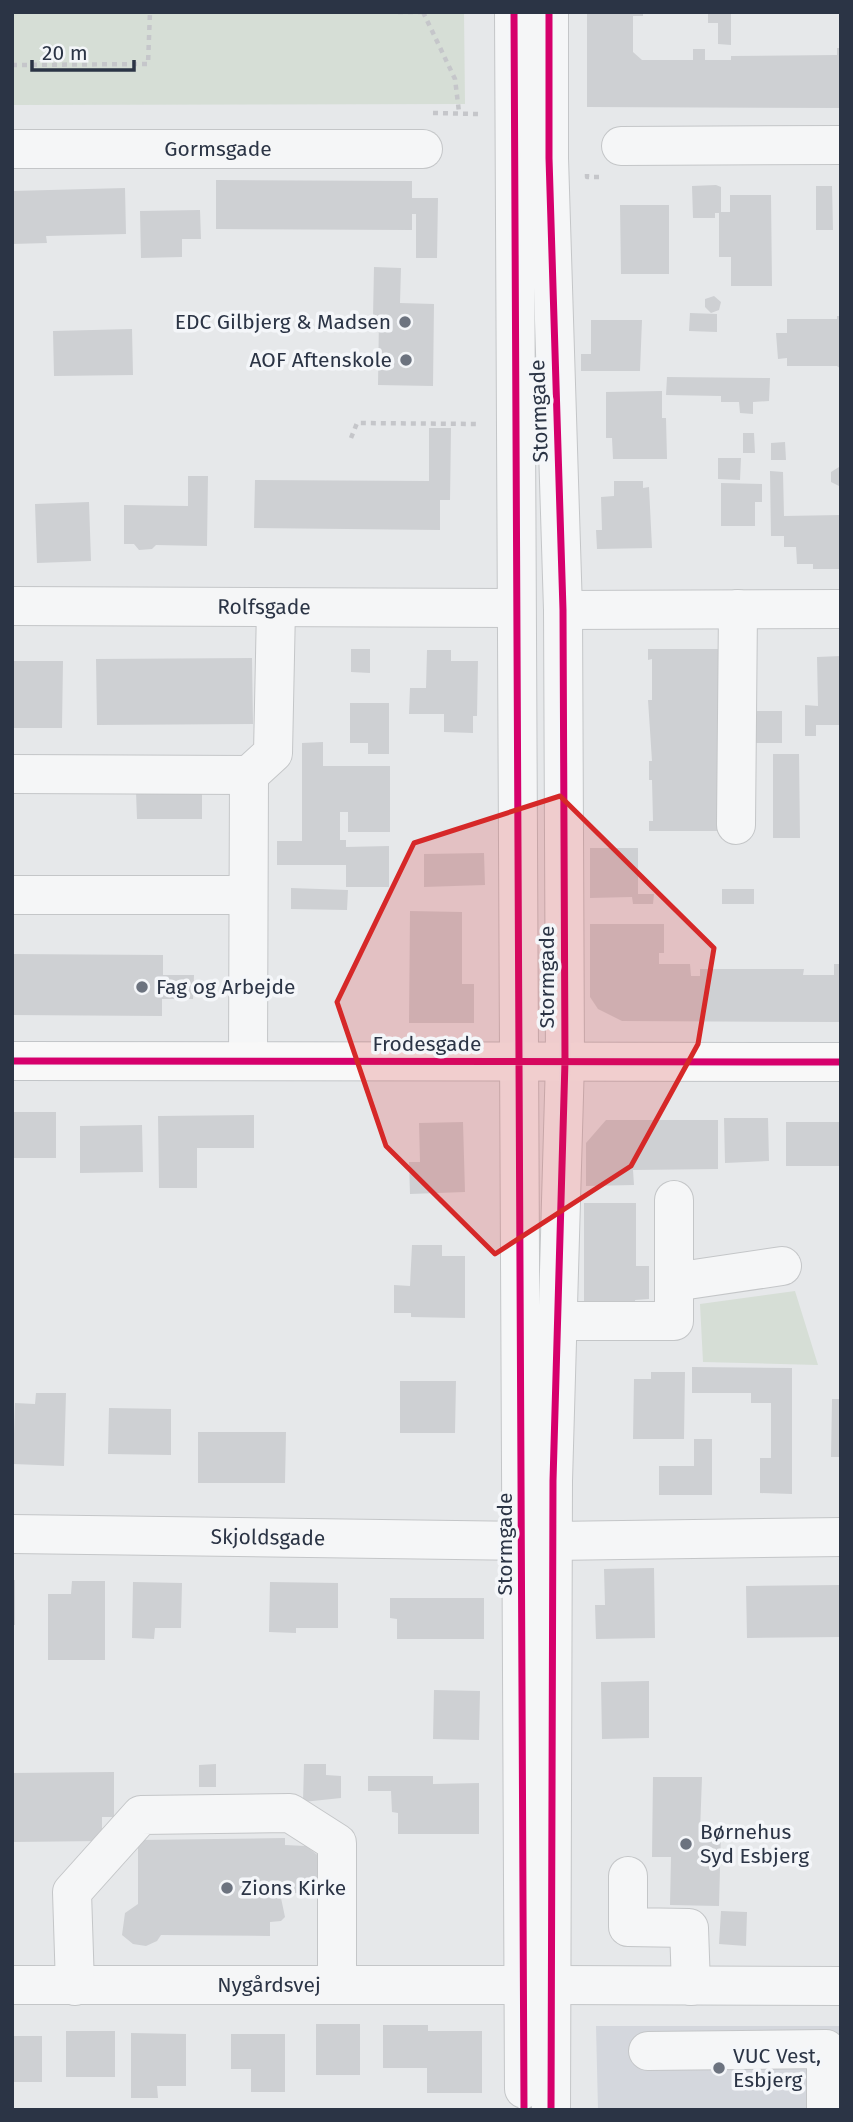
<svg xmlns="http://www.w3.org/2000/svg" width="853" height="2122" font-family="'Fira Sans',sans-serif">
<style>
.built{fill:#d4d7dd}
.green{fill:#d6ded6}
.building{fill:#ced0d3}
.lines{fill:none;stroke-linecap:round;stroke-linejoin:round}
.minor-casing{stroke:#c4c6c8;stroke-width:40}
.major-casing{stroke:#c2c5c8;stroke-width:40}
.path{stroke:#c5c6ca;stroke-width:4.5;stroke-dasharray:5 5;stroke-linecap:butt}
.minor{stroke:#f5f6f7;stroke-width:38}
.major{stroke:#f8f8f8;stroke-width:38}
.cycleway-casing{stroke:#f4f6f9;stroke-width:11}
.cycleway{stroke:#d6006c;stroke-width:7}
.marked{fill:#d62828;fill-opacity:0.2;stroke:#d62828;stroke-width:5;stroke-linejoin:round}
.poi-dot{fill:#6c737f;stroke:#f4f6f9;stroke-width:2.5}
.labels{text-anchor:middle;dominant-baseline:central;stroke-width:7;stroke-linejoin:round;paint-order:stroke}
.street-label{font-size:21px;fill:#2b3445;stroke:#f4f6f9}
.poi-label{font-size:21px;fill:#2b3445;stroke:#f4f6f9;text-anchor:start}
</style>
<rect width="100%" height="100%" fill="#e6e8ea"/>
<path class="built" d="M 596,2026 L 841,2026 L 841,2110 L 598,2110 Z"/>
<path class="green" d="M 12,12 L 464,12 L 465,104 L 12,105 Z
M 795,1291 L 818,1365 L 703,1362 L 700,1304 Z"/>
<path class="building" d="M 587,12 L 643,12 L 643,16 L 633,16 L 633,52 L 642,60 L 693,60 L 693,49 L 705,49 L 705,60 L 731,60 L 731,56 L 837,55 L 837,48 L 841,48 L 841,108 L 587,107 Z
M 708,12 L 731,12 L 731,45 L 718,44 L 718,23 L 708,23 Z
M 216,180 L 412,181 L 412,198 L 438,198 L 437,258 L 416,258 L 416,214 L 412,214 L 412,230 L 216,229 Z
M 716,185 L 721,187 L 721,212 L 730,212 L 730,195 L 771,195 L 772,286 L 731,286 L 731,257 L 719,257 L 719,213 L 715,213 L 715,218 L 693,218 L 692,186 Z
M 816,186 L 832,186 L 833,230 L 816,230 Z
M 125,188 L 126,234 L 46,236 L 47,243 L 12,244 L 12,191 Z
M 620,205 L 669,205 L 669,274 L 621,274 Z
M 200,210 L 201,239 L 182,239 L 182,257 L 141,258 L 140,211 Z
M 374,267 L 401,268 L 400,303 L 434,304 L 433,386 L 378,385 L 379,317 L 373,317 Z
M 714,296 L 721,302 L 719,310 L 711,313 L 705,307 L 705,299 Z
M 690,313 L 717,314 L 717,332 L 689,331 Z
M 837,316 L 841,316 L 841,369 L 837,366 L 787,366 L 787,358 L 778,359 L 776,333 L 787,333 L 787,319 L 837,319 Z
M 591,320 L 642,320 L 640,371 L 581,371 L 581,354 L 591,354 Z
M 132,329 L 133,375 L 54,376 L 53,331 Z
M 667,377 L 770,378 L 769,401 L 753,402 L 753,414 L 740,413 L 739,402 L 721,402 L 721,396 L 666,395 Z
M 662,391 L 662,418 L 666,418 L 667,459 L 613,459 L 612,438 L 606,438 L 606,392 Z
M 429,428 L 451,428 L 450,500 L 440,500 L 440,530 L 254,528 L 255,480 L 429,481 Z
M 743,433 L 754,433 L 755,453 L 743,453 Z
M 785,442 L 786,460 L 771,460 L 771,443 Z
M 718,458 L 741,458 L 740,480 L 718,479 Z
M 839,467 L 841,468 L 841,487 L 831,482 L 831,472 Z
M 770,471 L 783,472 L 784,516 L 841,515 L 841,569 L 813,569 L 813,564 L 797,564 L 796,547 L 784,547 L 784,536 L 771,536 Z
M 188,476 L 208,476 L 207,546 L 156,545 L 152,549 L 139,550 L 134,544 L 124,544 L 124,505 L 188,506 Z
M 614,481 L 643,481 L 643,488 L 649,487 L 652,548 L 597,549 L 596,530 L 602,530 L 601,497 L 614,496 Z
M 721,483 L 762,484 L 762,502 L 755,502 L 755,526 L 721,526 Z
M 89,502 L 91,561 L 37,563 L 35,504 Z
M 351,649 L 370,649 L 370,673 L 351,672 Z
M 648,649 L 719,649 L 720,831 L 649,831 L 649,821 L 653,821 L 652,780 L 649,780 L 649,761 L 652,761 L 648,700 L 652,700 L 652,659 L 648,660 Z
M 427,650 L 451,650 L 451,661 L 478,661 L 477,716 L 473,716 L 473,733 L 444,732 L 444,714 L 409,714 L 410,688 L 426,688 Z
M 841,656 L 841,725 L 816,725 L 816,736 L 805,736 L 805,705 L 818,706 L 817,657 Z
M 252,658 L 253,724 L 97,725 L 96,659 Z
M 12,661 L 63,661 L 62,728 L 12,728 Z
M 350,703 L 389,703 L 389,754 L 368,754 L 368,743 L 350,743 Z
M 755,711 L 782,711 L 782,743 L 755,743 Z
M 323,742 L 323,766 L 390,766 L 390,832 L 348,832 L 348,812 L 340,812 L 340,840 L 346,840 L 346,847 L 389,846 L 389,887 L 346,887 L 346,865 L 277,865 L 277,841 L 302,841 L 302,743 Z
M 773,754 L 799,754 L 800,838 L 773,838 Z
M 136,792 L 202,792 L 202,819 L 137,819 Z
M 590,848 L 638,848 L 638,894 L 654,894 L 653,904 L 633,904 L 632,897 L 590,898 Z
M 484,853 L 485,885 L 424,887 L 424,854 Z
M 291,888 L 348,890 L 347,910 L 291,909 Z
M 722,889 L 754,889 L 754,904 L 722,904 Z
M 410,911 L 462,912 L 462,984 L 474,984 L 474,1023 L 409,1023 Z
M 590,924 L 664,924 L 664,953 L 659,953 L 659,964 L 690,964 L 691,976 L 700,976 L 700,969 L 804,969 L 803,975 L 834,975 L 834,964 L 841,964 L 841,1022 L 622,1021 L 598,1009 L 590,997 Z
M 12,954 L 163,955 L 163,975 L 194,975 L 193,999 L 162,999 L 162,1016 L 12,1015 Z
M 12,1112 L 56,1112 L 56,1158 L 12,1158 Z
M 254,1115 L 254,1148 L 197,1148 L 197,1188 L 159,1188 L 158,1116 Z
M 724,1118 L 768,1118 L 769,1161 L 725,1163 Z
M 606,1120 L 718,1120 L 718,1169 L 633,1170 L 634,1185 L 586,1186 L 586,1143 Z
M 463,1122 L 465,1192 L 410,1194 L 409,1162 L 420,1162 L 419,1123 Z
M 786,1122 L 841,1122 L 841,1166 L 786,1166 Z
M 142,1125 L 143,1172 L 80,1173 L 80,1126 Z
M 584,1203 L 636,1203 L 636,1266 L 649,1266 L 649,1299 L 635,1300 L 636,1308 L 584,1308 Z
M 412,1245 L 442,1245 L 442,1256 L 465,1256 L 465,1318 L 411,1317 L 411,1313 L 394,1313 L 394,1285 L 410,1286 Z
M 692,1367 L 792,1368 L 792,1494 L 760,1493 L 760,1458 L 771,1458 L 771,1403 L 751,1403 L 751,1393 L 692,1393 Z
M 651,1372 L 685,1372 L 684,1439 L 633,1439 L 634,1379 L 651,1379 Z
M 400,1381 L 456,1381 L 455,1433 L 400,1433 Z
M 36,1393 L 66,1393 L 64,1466 L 13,1464 L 15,1403 L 35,1404 Z
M 832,1399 L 841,1399 L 841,1457 L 831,1457 Z
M 109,1408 L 171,1409 L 171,1455 L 108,1454 Z
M 198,1432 L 286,1432 L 285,1483 L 198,1483 Z
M 694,1439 L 712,1439 L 712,1495 L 659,1495 L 659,1466 L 694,1466 Z
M 654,1568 L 655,1638 L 596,1639 L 595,1605 L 605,1605 L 604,1569 Z
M 12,1580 L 15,1580 L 15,1625 L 12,1625 Z
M 72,1581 L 105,1581 L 105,1660 L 48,1660 L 48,1594 L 71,1594 Z
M 133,1582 L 182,1583 L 181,1628 L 155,1628 L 154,1639 L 132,1638 Z
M 270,1582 L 338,1583 L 338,1628 L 296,1628 L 296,1633 L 269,1632 Z
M 841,1585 L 841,1637 L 747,1638 L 746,1586 Z
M 390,1598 L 484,1598 L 484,1639 L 397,1639 L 397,1619 L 390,1618 Z
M 649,1681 L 649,1738 L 602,1739 L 601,1682 Z
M 434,1690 L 480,1691 L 479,1740 L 433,1739 Z
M 216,1764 L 216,1787 L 199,1787 L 199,1765 Z
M 304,1764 L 326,1764 L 326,1775 L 341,1776 L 341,1798 L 303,1802 Z
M 114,1772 L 114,1817 L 102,1817 L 102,1841 L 12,1842 L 12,1773 Z
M 368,1776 L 433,1776 L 433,1784 L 479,1783 L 479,1834 L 398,1834 L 398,1813 L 392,1812 L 391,1791 L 368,1791 Z
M 653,1777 L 702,1777 L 700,1832 L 721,1832 L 719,1906 L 670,1905 L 671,1857 L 652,1857 Z
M 285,1838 L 285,1845 L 306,1846 L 325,1861 L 324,1883 L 310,1893 L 285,1893 L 285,1898 L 281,1898 L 285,1917 L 281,1921 L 270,1922 L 270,1936 L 161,1935 L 157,1941 L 146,1946 L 133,1944 L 122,1935 L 125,1913 L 138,1904 L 138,1840 Z
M 721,1911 L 747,1912 L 746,1946 L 719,1944 Z
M 316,2024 L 360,2024 L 360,2075 L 316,2075 Z
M 383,2025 L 428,2025 L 428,2031 L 482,2031 L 482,2093 L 427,2093 L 427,2068 L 383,2068 Z
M 66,2031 L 115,2031 L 115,2077 L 66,2077 Z
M 131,2033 L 186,2034 L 186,2086 L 157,2086 L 158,2098 L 131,2098 Z
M 231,2034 L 285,2034 L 285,2092 L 251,2092 L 251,2069 L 231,2069 Z
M 12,2036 L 42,2036 L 42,2082 L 12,2082 Z"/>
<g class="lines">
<defs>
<g id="minor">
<path d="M 514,12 L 524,2089"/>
<path d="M 549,12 L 549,158 L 563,610 L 565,1061 L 553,1481 L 551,2110"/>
<path d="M 621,146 L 841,145"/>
<path id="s1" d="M 12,149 L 423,149"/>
<path id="s2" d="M 12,606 L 514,608"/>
<path d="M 563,610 L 841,609"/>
<path d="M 12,774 L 249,775"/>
<path d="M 736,825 L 738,609"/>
<path d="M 12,895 L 248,895"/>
<path d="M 248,1061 L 249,775 L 273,753 L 276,608"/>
<path d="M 674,1282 L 782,1266"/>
<path d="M 557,1321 L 674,1321 L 674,1200"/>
<path id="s3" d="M 12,1534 L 522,1541"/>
<path d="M 552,1541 L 841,1537"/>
<path d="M 628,1876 L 628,1927 L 689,1928 L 691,1986"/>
<path id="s4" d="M 12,1985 L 525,1985"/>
<path d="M 552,1985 L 841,1986"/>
<path d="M 75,1986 L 72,1892 L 141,1815 L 290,1813 L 337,1843 L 337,1985"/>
<path d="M 648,2051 L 826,2049 L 826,2110"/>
</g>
<path id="major" d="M 12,1061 L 841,1062"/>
</defs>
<use href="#minor" class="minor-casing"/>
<use href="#major" class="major-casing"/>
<path class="path" d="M 398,12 L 423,12
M 423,12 L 455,79 L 459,112
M 12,65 L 148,64 L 150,12
M 433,113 L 478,114
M 587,174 L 587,177 L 603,177
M 351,438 L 357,423 L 480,424"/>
<use href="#minor" class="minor"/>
<use href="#major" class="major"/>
<defs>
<path id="cycleway" d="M 514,12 L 524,2110
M 549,12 L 549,158 L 563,610 L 565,1061 L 553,1481 L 551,2110
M 12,1061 L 841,1062"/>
</defs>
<use href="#cycleway" class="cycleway-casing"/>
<use href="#cycleway" class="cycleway"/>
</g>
<path class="marked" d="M 560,796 L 714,948 L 698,1044 L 631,1166 L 495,1254 L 386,1146 L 337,1002 L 414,843 Z"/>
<g class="poi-dot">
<circle cx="405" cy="322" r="7"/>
<circle cx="406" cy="360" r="7"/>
<circle cx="142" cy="987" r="7"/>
<circle cx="686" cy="1844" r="7"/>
<circle cx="227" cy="1888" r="7"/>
<circle cx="719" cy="2068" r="7"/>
</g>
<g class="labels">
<g class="street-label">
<text stroke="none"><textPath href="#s1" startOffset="206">Gormsgade</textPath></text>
<text transform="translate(539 411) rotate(-92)">Stormgade</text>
<text stroke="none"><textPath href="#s2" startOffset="252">Rolfsgade</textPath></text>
<text transform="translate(547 977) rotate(-90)">Stormgade</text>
<text x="427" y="1044">Frodesgade</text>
<text stroke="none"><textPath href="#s3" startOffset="256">Skjoldsgade</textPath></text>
<text transform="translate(505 1544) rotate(-90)">Stormgade</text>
<text stroke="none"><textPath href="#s4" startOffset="257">Nygårdsvej</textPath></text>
</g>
<g class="poi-label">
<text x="391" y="322" text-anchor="end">EDC Gilbjerg &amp; Madsen</text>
<text x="392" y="360" text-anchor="end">AOF Aftenskole</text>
<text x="156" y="987">Fag og Arbejde</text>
<text x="700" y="1832">Børnehus<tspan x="700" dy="24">Syd Esbjerg</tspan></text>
<text x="241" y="1888">Zions Kirke</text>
<text x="733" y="2056">VUC Vest,<tspan x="733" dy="24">Esbjerg</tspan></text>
</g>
</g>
<rect width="853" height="2122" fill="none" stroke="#2b3445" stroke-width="28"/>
<path d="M32 60v10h102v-10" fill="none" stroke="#2b3445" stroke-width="3.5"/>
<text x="42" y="60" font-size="21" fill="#2b3445" stroke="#f4f6f9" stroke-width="5" paint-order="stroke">20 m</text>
</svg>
